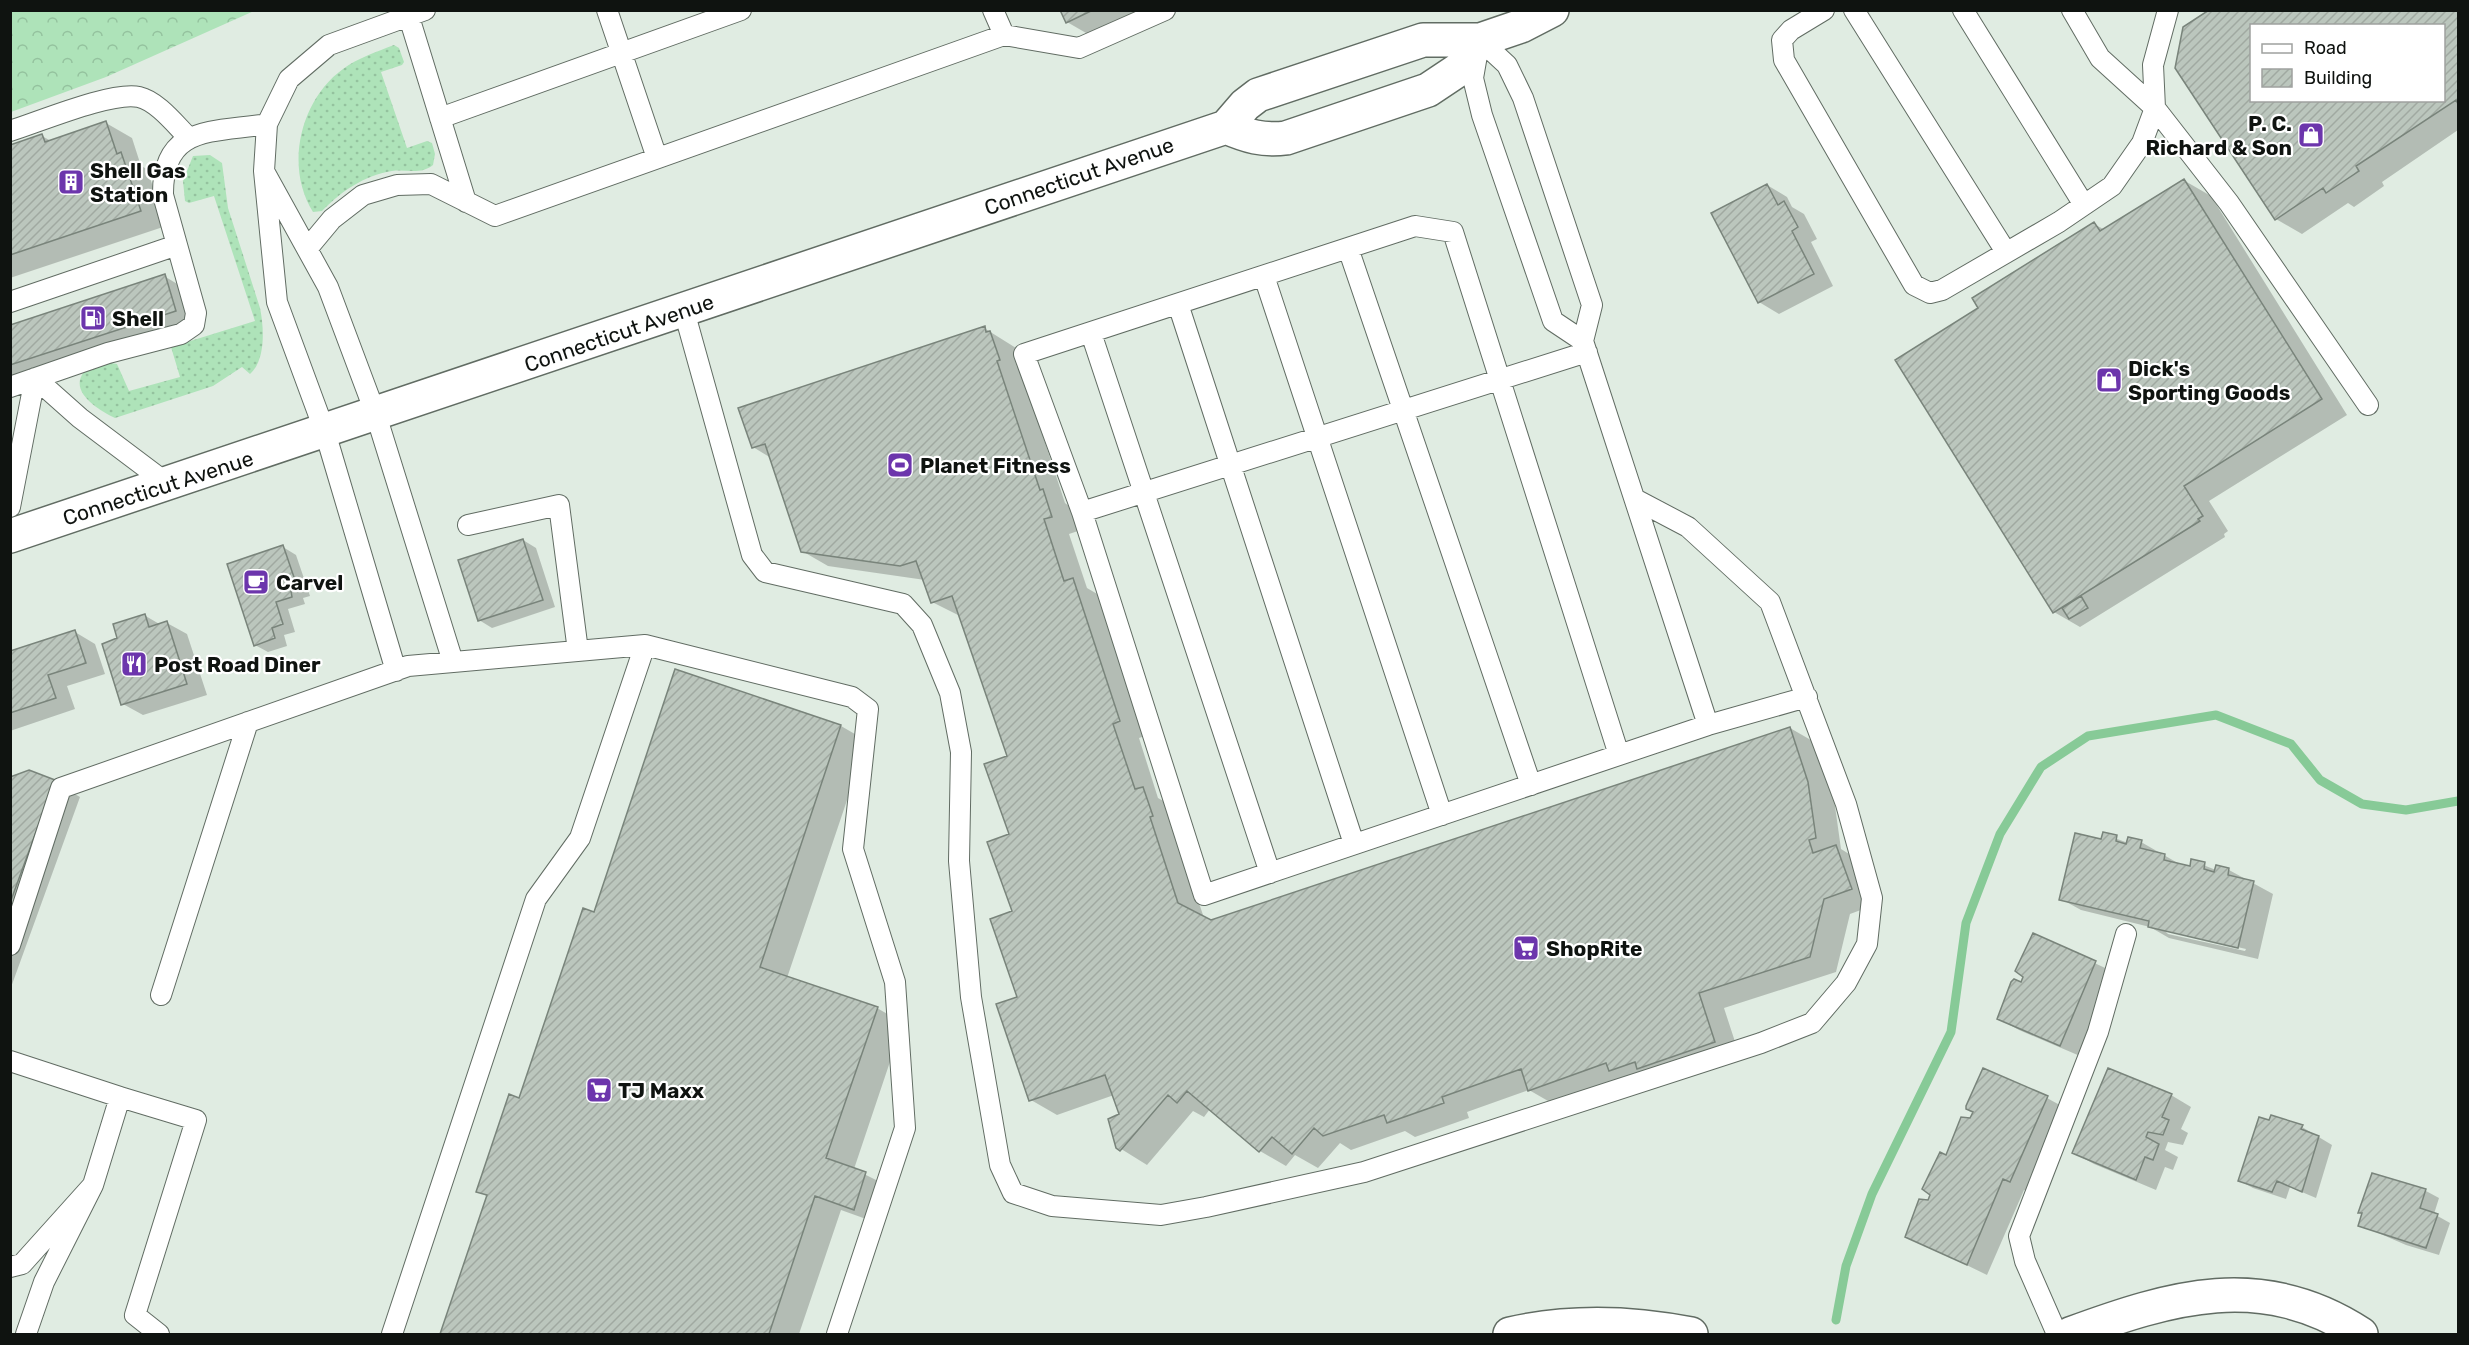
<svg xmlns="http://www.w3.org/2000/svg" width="2469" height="1345" font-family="Rubik,sans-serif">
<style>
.grass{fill:url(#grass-dots)}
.forest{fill:url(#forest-crowns)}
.shadow{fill:#0003;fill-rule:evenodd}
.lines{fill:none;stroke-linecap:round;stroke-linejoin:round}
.stream{stroke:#87ca97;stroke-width:9}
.building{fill:url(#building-hatch);stroke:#79847b;stroke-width:1.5;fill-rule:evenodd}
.service-casing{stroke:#616c63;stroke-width:22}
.minor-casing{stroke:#616c63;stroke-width:36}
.primary-casing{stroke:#616c63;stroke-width:36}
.service{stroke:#fff;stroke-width:20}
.minor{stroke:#fff;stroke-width:33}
.primary{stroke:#fff;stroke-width:33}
.labels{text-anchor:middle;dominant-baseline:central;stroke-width:4.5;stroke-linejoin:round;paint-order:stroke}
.poi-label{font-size:21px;font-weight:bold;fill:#0f1310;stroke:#fff;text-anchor:start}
.street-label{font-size:21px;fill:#0f1310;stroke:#fff}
</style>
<defs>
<pattern id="grass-dots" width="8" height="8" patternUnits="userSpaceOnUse" patternTransform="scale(1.5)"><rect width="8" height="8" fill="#aee3b9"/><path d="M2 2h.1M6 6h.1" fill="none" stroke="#94c29e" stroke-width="1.8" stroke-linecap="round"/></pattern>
<pattern id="forest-crowns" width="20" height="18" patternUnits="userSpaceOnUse" patternTransform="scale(1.5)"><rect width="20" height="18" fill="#aee3b9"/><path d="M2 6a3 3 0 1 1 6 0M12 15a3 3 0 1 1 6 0" fill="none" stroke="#94c29e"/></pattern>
<pattern id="building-hatch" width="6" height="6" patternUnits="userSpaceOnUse" patternTransform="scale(1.5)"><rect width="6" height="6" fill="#bbc6bd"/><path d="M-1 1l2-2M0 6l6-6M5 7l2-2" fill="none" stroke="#a0a9a1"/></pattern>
</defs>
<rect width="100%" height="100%" fill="#e0ece2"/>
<path class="grass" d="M 394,45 L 399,48 L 404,62 L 402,65 L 381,72 L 407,148 L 427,141 L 432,143 L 435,154 L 433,165 C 421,175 406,169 392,171 C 363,176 342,191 322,211 L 313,212 C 284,166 301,99 343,69 C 358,58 376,52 394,45 Z
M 210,155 L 222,163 L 228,208 L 260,308 C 264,327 266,360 250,374 L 242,367 L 213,386 L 115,418 C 100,411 68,392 84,372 L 111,363 L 117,364 L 129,391 L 180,377 L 171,347 L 255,321 L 214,196 L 189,203 L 185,201 L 183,181 L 193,156 Z"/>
<path class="forest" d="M 11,10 L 254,10 L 254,11 L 106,77 L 11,112 Z"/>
<path class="shadow" d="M 1062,10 L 1150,10 L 1093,37 L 1067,22 Z
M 2211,10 L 2458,10 L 2458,130 L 2382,182 L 2384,186 L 2354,207 L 2348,203 L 2302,234 L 2276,219 ZM 2252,26 L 2444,26 L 2444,100 L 2252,100 Z
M 106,123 L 132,138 L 141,166 L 147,169 L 166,226 L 10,278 L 10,147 L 42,136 L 51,141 Z
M 2185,181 L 2211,196 L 2347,415 L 2209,501 L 2228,531 L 2224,534 L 2225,537 L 2080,627 L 2054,612 L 1980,308 L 2094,224 L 2105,230 Z
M 1767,185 L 1787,197 L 1792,207 L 1804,214 L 1817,239 L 1811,242 L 1833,286 L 1779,314 L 1759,302 Z
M 164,276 L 184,288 L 196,322 L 10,381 L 10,326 Z
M 984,328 L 1016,348 L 1026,375 L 1023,376 L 1065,503 L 1069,506 L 1078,531 L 1069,534 L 1087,588 L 1099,595 L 1145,736 L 1139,738 L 1158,798 L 1169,804 L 1175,831 L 1204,918 L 1210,921 L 1790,728 L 1816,743 L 1834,799 L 1841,849 L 1862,862 L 1877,904 L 1850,914 L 1836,972 L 1724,1008 L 1740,1057 L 1555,1105 L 1529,1090 L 1467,1112 L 1469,1118 L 1415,1137 L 1405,1131 L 1351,1150 L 1340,1143 L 1318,1168 L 1295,1155 L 1286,1166 L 1260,1151 L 1210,1109 L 1204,1117 L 1193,1111 L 1147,1165 L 1118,1147 L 1121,1115 L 1114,1095 L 1057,1115 L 1031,1100 L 1019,998 L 1009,757 L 960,616 L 932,602 L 925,580 L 828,566 L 802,551 L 771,458 L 753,447 Z
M 523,540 L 536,548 L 555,607 L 492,628 L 479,620 Z
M 283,547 L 296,555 L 310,596 L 303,598 L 305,604 L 288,609 L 295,632 L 284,635 L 287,646 L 268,652 L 255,645 Z
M 144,615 L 161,625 L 167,623 L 187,634 L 207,695 L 143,715 L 123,704 L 119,639 Z
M 75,632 L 95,644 L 105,674 L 67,686 L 75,709 L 10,731 L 10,653 Z
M 676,671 L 841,726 L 867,741 L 787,978 L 877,1008 L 903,1023 L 854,1169 L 892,1188 L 880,1224 L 841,1210 L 799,1334 L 442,1334 L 488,1197 L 478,1191 L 520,1099 L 595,914 Z
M 10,778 L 54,782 L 80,797 L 10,990 Z
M 2104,834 L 2128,843 L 2141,842 L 2183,866 L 2191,868 L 2193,861 L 2216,870 L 2229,870 L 2273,894 L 2258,959 L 2169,938 L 2150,927 L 2081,910 L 2061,899 L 2102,841 ZM 2164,930 L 2246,949 L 2245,951 L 2168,934 Z
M 2034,935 L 2116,973 L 2080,1056 L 2019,1030 L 1999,1019 L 2021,984 Z
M 2171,1095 L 2191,1107 L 2181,1129 L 2188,1133 L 2183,1145 L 2168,1142 L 2165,1150 L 2178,1157 L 2173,1170 L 2165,1167 L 2156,1190 L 2094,1164 L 2074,1153 Z
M 2047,1098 L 2067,1109 L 2031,1192 L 2024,1190 L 1987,1275 L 1907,1236 L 1929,1202 L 1947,1157 L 1971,1119 Z
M 2272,1117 L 2302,1127 L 2332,1145 L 2316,1198 L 2290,1187 L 2286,1199 L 2253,1188 L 2240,1181 Z
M 2373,1175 L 2426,1191 L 2439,1198 L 2434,1214 L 2450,1223 L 2439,1255 L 2406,1245 L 2360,1225 L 2363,1214 L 2360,1212 Z"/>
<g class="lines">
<path class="stream" d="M 1836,1320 L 1846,1266 L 1872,1194 L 1951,1032 L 1966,923 L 2000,834 L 2041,767 L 2088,736 L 2216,715 L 2291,744 L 2320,780 L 2362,804 L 2406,810 L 2458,801"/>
</g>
<path class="building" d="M 1060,10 L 1093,10 L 1066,23 Z
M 2209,10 L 2458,10 L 2458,104 L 2456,100 L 2356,166 L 2359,171 L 2326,193 L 2323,188 L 2275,220 L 2175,68 L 2183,27 ZM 2252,26 L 2444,26 L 2444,100 L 2252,100 Z
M 106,121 L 117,154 L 121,152 L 141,211 L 10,255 L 10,145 L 42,134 L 45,142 Z
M 2184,179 L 2322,399 L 2184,486 L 2203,516 L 2198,519 L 2200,521 L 2053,613 L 1895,360 L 1978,308 L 1972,298 L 2094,222 L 2100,231 Z
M 1767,184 L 1778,205 L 1784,201 L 1798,227 L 1792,231 L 1814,274 L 1758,303 L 1711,213 Z
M 165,274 L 176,311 L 10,365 L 10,325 Z
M 985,326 L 986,332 L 990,331 L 1000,360 L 997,361 L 1040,490 L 1043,489 L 1052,517 L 1044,519 L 1064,581 L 1073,578 L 1120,721 L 1113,724 L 1135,789 L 1143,787 L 1153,816 L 1150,817 L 1178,903 L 1211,920 L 1790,727 L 1808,782 L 1816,838 L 1809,840 L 1813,853 L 1836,845 L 1852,889 L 1824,899 L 1810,957 L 1699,993 L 1715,1042 L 1637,1069 L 1635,1062 L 1609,1071 L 1606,1063 L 1528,1091 L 1521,1069 L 1442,1097 L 1444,1103 L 1387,1123 L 1384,1115 L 1323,1136 L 1314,1128 L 1292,1154 L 1272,1137 L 1259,1152 L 1187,1091 L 1177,1103 L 1168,1095 L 1120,1151 L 1116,1148 L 1108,1119 L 1119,1114 L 1105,1075 L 1029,1101 L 996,1004 L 1017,997 L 990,919 L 1012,911 L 987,842 L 1009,834 L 984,764 L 1007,756 L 952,596 L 931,603 L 916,561 L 900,566 L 801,552 L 765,444 L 752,448 L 738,408 Z
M 523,539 L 543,600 L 478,621 L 458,560 Z
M 283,545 L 298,589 L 291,591 L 292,597 L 276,602 L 283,624 L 272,628 L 275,638 L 254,646 L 227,564 Z
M 2081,596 L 2088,608 L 2069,619 L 2062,608 Z
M 145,614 L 149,627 L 167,621 L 187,684 L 121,705 L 102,644 L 117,638 L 113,624 Z
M 75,630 L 86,663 L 48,675 L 56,698 L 10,713 L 10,651 Z
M 675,669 L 841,725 L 760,967 L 878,1007 L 826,1158 L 866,1172 L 854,1210 L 815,1196 L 769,1334 L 440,1334 L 487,1195 L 476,1192 L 509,1094 L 519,1098 L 583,908 L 594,912 Z
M 29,770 L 55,780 L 10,903 L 10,777 Z
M 2103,832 L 2117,835 L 2116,841 L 2126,844 L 2128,837 L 2142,840 L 2140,848 L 2165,854 L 2164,860 L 2190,866 L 2191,859 L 2205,862 L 2204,869 L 2214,872 L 2216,865 L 2229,868 L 2228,875 L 2254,881 L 2238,948 L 2148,927 L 2149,921 L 2059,900 L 2075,833 L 2101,839 Z
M 2033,933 L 2096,961 L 2060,1046 L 1997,1019 L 2011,982 L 2014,979 L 2021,982 L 2023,977 L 2015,971 Z
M 1983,1068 L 2048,1096 L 2010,1182 L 2003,1179 L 1967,1265 L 1905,1237 L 1919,1199 L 1928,1200 L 1930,1195 L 1922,1189 L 1940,1152 L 1946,1155 L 1961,1117 L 1970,1118 L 1973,1112 L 1966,1109 L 1966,1106 Z
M 2108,1068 L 2172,1094 L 2162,1117 L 2169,1120 L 2163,1135 L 2148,1132 L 2146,1137 L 2159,1144 L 2153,1160 L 2145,1157 L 2136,1180 L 2072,1153 Z
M 2271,1115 L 2303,1125 L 2301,1129 L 2319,1136 L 2302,1192 L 2277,1181 L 2272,1192 L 2238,1181 L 2259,1117 L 2269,1120 Z
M 2372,1173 L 2426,1189 L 2420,1208 L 2438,1214 L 2426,1248 L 2358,1226 L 2362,1213 L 2358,1213 Z"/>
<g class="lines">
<defs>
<path id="service" d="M 607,10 L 657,158
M 1824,10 L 1791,30 L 1782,40 L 1784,60 L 1914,285 L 1930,293 L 1942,290 L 2059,222 L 2112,186 L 2142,143 L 2155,108 L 2100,58 L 2072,10
M 1854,10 L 2006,252
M 1963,10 L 2084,205
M 2168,10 L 2153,65 L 2155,108 L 2229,203 L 2368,405
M 409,17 L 466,202
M 1004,35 L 1079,48 L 1165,10
M 1480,40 L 1507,65 L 1523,98 L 1592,305 L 1583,341 L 1708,725 L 1204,895 L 1082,512 L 1587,352
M 1477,55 L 1473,78 L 1482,115 L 1553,321 L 1583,341
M 440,118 L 741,10
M 10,131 C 39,122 112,91 139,97 C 157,101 175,124 188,137
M 264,171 L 267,124 L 289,79 L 329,45 L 425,10
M 1348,248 L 1531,785
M 307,249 L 332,219 L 363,195 L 397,185 L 431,184 L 495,216 L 1004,35 L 993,10
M 1264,276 L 1442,815
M 10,302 L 177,245
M 1178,304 L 1354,844
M 684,311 L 752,555 L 765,572 L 903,604 L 922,625 L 950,693 L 961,752 L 959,861 L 971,997 L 1000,1165 L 1013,1193 L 1052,1206 L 1161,1215 L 1206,1207 L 1364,1172 L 1761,1043 L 1812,1023 L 1846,983 L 1867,944 L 1872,898 L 1846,804 L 1770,602 L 1688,527 L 1635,499
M 1091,333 L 1270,873
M 10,387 L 108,353 L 181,334 L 194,325 L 196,313 L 163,195 C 162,124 214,133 267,124
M 10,507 L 35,378 L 80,418 L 169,485
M 1082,512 L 1024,354 L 1415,226 L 1453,232 L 1619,755
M 468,525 L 559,505 L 578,651
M 396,671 L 325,432 L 277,302 L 264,171 L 328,287 L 376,415 L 453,662
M 1708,725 L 1807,697
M 10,945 L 61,788 L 408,666 L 645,645 L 852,697 L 868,709 L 853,849 L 895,982 L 905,1128 L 837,1334
M 161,995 L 248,722
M 10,1061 L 120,1097 L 93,1185
M 120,1097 L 196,1120 L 135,1315 L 159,1334
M 10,1267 L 22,1264 L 93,1185 L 44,1282 L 26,1334
M 392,1334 L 536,899 L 580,838 L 645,645
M 2057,1334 L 2025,1261 L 2019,1236 L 2098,1032 L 2126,934"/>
<path id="minor" d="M 1510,1334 C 1571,1320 1630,1322 1691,1334
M 2070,1334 C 2171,1297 2262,1269 2361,1334"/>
<path id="primary" d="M 1226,127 C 1247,136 1263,141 1286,138 L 1428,90 L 1461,68 L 1480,40
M 10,536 L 1226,127 L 1245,105 L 1258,95 L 1423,40 L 1480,40 L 1521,26 L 1552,10"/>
</defs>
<use href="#service" class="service-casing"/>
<use href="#minor" class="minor-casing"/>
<use href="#primary" class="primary-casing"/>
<use href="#service" class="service"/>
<use href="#minor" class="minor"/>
<use href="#primary" class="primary"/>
</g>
<defs>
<symbol id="shop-square" viewBox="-11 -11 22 22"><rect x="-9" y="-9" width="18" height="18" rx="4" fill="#6c35ac" stroke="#fff"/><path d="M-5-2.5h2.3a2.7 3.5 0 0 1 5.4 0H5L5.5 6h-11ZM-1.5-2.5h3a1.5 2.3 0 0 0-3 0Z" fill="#fff"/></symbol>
<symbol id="building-square" viewBox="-11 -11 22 22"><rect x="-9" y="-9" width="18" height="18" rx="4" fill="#6c35ac" stroke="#fff"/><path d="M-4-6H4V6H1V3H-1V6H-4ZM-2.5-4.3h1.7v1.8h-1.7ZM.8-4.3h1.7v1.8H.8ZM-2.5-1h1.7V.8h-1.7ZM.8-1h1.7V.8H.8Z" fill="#fff"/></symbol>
<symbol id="fuel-square" viewBox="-11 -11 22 22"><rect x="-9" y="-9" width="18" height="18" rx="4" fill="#6c35ac" stroke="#fff"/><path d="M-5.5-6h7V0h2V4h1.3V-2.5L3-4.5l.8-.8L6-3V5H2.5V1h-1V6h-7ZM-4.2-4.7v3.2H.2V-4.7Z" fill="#fff"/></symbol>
<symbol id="stadium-square" viewBox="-11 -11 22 22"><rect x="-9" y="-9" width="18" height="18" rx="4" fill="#6c35ac" stroke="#fff"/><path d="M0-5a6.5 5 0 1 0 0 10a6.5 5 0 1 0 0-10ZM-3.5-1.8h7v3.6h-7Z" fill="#fff"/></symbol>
<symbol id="cafe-square" viewBox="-11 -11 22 22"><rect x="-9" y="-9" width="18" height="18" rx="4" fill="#6c35ac" stroke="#fff"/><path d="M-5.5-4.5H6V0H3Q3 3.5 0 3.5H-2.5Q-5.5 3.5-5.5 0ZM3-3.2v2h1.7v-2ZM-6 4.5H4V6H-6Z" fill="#fff"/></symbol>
<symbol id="restaurant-square" viewBox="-11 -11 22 22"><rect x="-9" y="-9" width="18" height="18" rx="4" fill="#6c35ac" stroke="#fff"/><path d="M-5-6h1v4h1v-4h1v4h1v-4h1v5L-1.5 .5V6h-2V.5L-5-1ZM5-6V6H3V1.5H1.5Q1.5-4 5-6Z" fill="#fff"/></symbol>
<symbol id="supermarket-square" viewBox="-11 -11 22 22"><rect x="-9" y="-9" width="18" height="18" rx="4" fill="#6c35ac" stroke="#fff"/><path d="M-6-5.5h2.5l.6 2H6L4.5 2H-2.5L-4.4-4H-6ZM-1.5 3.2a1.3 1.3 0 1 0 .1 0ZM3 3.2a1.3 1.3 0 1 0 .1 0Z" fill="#fff"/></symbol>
</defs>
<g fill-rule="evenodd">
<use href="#shop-square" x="2296" y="120" width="30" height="30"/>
<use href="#building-square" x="56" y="167" width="30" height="30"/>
<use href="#fuel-square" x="78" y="303" width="30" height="30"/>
<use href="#shop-square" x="2094" y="365" width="30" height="30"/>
<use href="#stadium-square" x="885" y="450" width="30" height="30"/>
<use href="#cafe-square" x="241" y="567" width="30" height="30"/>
<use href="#restaurant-square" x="119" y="649" width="30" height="30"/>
<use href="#supermarket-square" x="1511" y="933" width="30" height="30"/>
<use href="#supermarket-square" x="584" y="1075" width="30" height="30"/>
</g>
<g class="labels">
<g class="poi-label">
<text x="2292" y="123" text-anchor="end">P. C.<tspan x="2292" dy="24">Richard &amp; Son</tspan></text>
<text x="90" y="170">Shell Gas<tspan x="90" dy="24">Station</tspan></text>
<text x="112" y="318">Shell</text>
<text x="2128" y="368">Dick's<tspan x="2128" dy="24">Sporting Goods</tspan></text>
<text x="920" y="465">Planet Fitness</text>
<text x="276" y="582">Carvel</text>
<text x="154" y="664">Post Road Diner</text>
<text x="1546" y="948">ShopRite</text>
<text x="618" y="1090">TJ Maxx</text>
</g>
<g class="street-label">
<text transform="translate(1079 176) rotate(-19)">Connecticut Avenue</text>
<text transform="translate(619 333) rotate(-19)">Connecticut Avenue</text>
<text transform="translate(158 488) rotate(-18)">Connecticut Avenue</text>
</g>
</g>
<rect width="2469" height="1345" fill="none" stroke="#0f1310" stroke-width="24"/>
<rect x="2250" y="24" width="195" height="78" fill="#ffffff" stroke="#9fa19f" stroke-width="1.5"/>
<rect x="2262" y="44" width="30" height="9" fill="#ffffff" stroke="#9fa19f" stroke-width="1.5"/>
<text x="2304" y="54" font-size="18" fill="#0f1310">Road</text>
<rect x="2262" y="69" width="30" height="18" fill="url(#building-hatch)" stroke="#9fa19f" stroke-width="1.5"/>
<text x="2304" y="84" font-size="18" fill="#0f1310">Building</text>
</svg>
